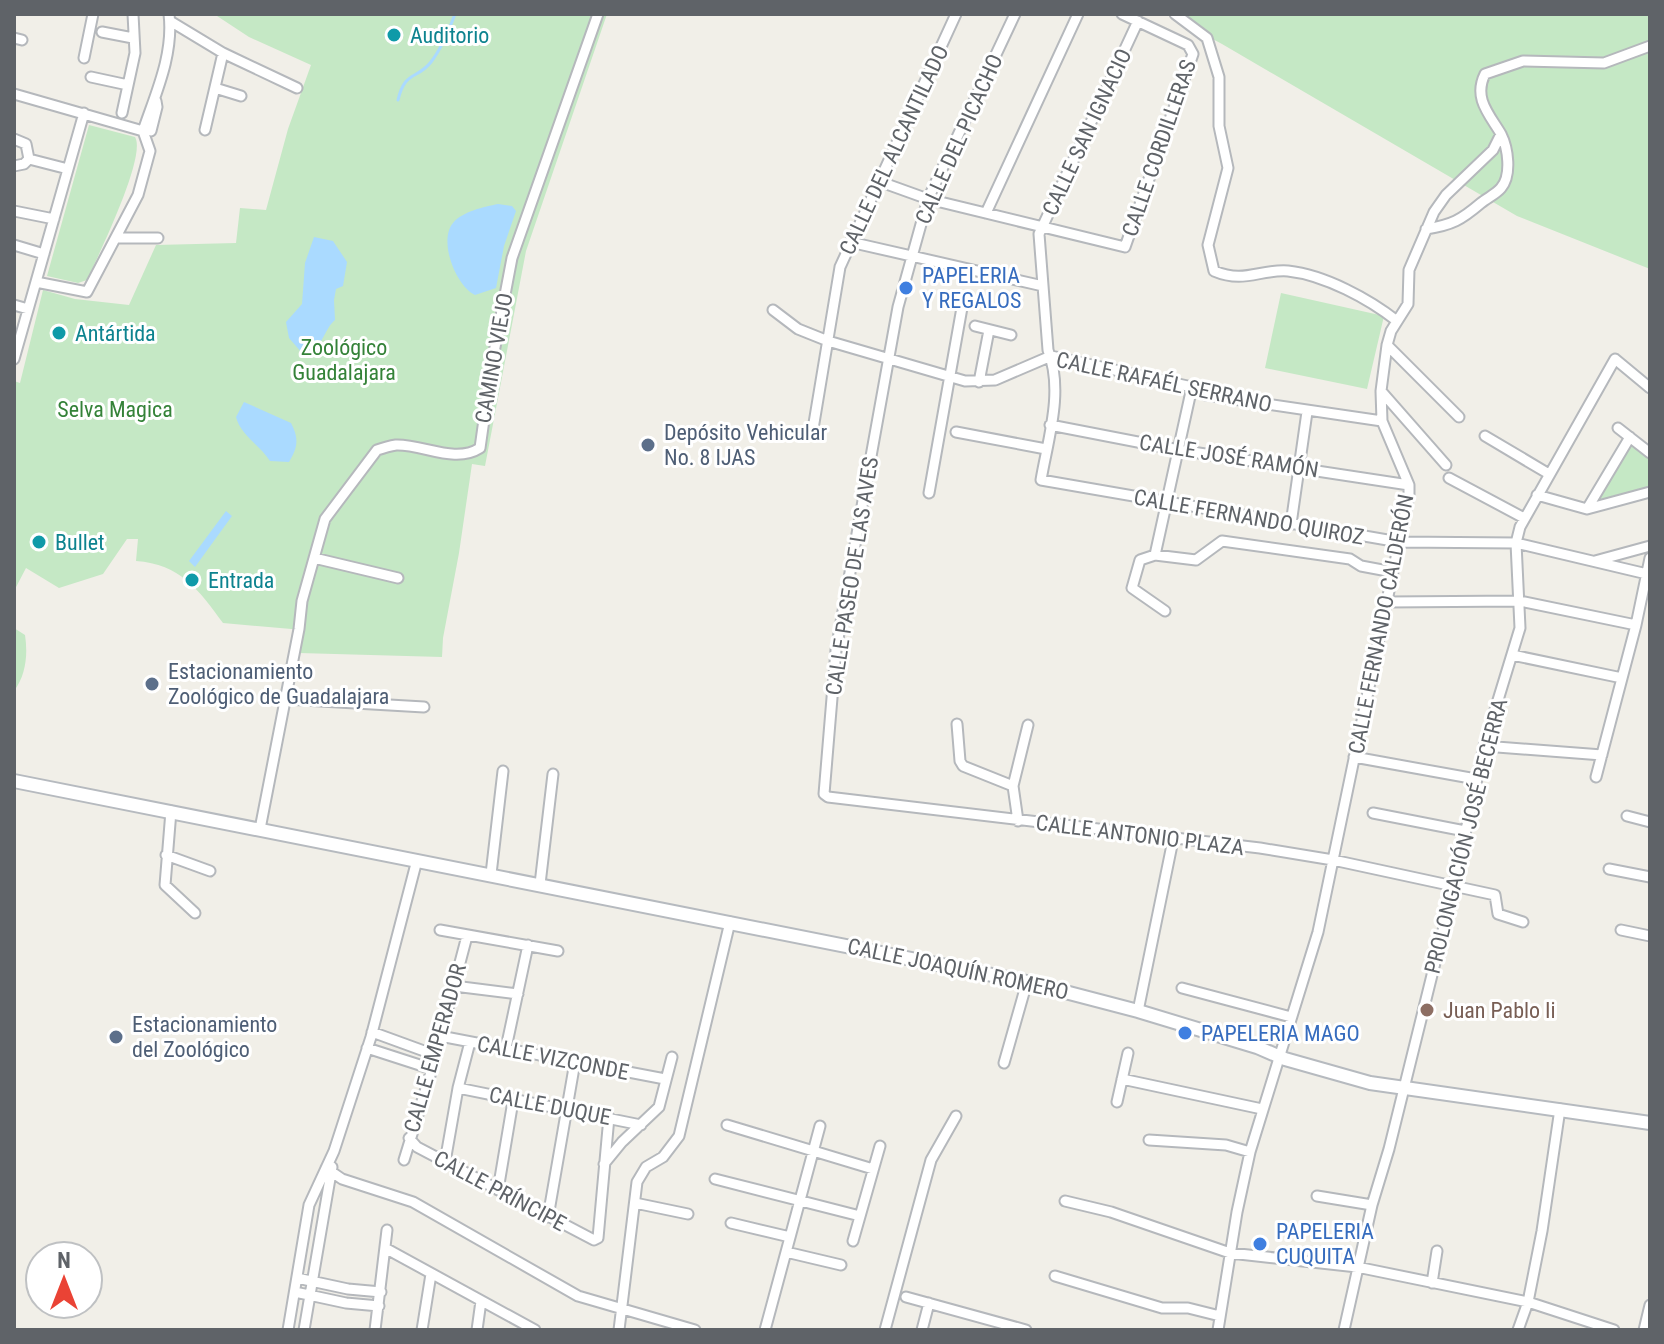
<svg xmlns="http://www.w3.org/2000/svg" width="1664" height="1344" font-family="'Roboto Condensed',sans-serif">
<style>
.green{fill:#c5e8c5}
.water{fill:#aadaff}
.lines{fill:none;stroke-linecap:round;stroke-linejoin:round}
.stream{stroke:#aadaff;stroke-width:3}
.street-casing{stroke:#b5b8bc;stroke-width:13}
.secondary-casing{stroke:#b6babf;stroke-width:16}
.street{stroke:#fff;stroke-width:9}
.secondary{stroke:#fff;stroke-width:12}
.culture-dot{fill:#0f9aa8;stroke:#fff;stroke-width:3}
.shop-dot{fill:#3f7fe0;stroke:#fff;stroke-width:3}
.service-dot{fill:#5c6f8a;stroke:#fff;stroke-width:3}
.education-dot{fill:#8d6e63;stroke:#fff;stroke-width:3}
.labels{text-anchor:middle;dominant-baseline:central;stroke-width:6;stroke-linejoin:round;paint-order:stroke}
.culture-label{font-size:22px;fill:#0d838f;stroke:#fff;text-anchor:start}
.street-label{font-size:22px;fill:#5f6368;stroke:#fff}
.shop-label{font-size:22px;fill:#366cbe;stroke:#fff;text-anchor:start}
.park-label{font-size:22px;fill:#348238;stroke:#fff}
.service-label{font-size:22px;fill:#4e5e75;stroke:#fff;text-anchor:start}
.education-label{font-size:22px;fill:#785e54;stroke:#fff;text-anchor:start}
</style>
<rect width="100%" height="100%" fill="#f1efe8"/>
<path class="green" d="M 214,14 L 607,14 L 526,251 L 485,466 L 472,464 L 459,553 L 443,638 L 442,657 L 299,653 L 303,630 L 223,623 C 199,590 180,564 136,561 L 138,539 L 127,539 L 103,574 L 59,588 L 26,568 L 14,591 L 14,381 L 20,383 L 43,290 L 75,299 L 129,305 L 156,245 L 236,243 L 240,208 L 266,210 L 288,129 L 311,65 L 249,37 Z
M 1166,14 L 1650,14 L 1650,269 L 1517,216 L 1222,44 Z
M 89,125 L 135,137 C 147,156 98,256 87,280 L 78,283 L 47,276 Z
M 1281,293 L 1384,316 L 1367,389 L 1265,368 Z
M 1630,440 L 1650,455 L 1650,490 L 1590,507 Z
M 14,628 L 25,635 C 28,654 26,675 14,691 Z"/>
<path class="water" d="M 498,204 L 512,206 L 516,211 L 504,246 L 496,288 L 475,295 C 456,286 438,241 453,223 C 463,211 484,207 498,204 Z
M 314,237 L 333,241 L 347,262 L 343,286 L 336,289 L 334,300 L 335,320 C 323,331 326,341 309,354 L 302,353 L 289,338 L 286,322 L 302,304 L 305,263 Z
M 244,402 L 291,423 C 299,438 298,447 289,462 L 270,461 C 260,445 241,436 236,417 Z
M 226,511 L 232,516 L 195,567 L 189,561 Z"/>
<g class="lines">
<path class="stream" d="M 398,100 C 405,70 417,80 431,62 C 442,48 449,30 455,14"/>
<defs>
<path id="street" d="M 1015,14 L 928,199 L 898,307 L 836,650 L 824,794 L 828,797 L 1260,848 L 1333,860 L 1495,895 L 1498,914 L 1523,922
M 1175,14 L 1207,38 L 1219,77 L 1219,126 L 1228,168 L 1208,245 L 1214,271 C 1245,284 1259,269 1288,271 C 1325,275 1369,299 1397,321
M 170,21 L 223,53 L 297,88
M 1138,21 L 1039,234 L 1048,350 C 1064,391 1048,439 1041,480 L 1399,542 L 1516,543 L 1647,574
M 102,32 L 133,38
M 14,38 L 22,40
M 84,58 L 93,14
M 91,77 L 128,85
M 215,88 L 241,96
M 14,94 L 143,131 L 150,151 L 138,195 L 87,292 L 36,282
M 122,113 L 135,53 L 133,14
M 205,130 L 223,53
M 143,131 C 155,95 174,55 169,14
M 151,131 L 157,107 L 156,101
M 14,139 L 26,144 L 29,159
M 29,159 L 68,169
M 14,166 L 24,164 L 29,159
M 878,181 L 928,199 L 1125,247 L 1193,54 L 1188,45 L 1122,14
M 14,211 L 54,219
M 986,213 L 1078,14
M 1426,229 C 1452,225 1461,220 1481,203 C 1487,198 1496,194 1501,188 C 1512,175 1508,148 1501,134
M 117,238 L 158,238
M 850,242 L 1043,286
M 14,245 L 44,254
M 14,305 L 28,309
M 773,310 L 798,329 L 828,341 L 965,381 L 995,380 L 1051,356 L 1192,387 L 1206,395 L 1382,421
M 975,326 L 1011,335
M 1387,345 L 1459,417
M 14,359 L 84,113
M 979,382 L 989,330
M 1381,391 L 1446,465
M 1050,425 L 1179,450 L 1409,485
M 1618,428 L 1650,453
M 813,429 L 840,267 L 956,14
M 956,432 L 1046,449
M 1485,436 L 1549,474
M 1449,478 L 1524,518
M 929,493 L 963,302
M 1537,495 L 1587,509 L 1650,492
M 1587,509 L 1630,437
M 1291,524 L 1307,412
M 1155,555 L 1192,387
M 314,558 L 398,578
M 1595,561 L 1650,546
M 1387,602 L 1520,601 L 1636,625
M 1165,611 L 1132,588 L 1140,560 L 1155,555 L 1196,560 L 1222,541 L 1350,559 L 1361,566 L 1393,572
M 1512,655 L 1622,678
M 286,699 L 424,707
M 957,724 L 960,761 L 963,766 L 1013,786
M 1484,746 L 1602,755
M 1354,757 L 1476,779
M 1596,777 L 1636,625 L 1650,558
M 171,811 L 165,885 L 195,913
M 1373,813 L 1465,831
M 1627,816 L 1650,822
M 1018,821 L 1013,786 L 1028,725
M 260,829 L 299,629 L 302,601 L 325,519 L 377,450 C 383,448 390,446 396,445 C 423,444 455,464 480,448 L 492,363 L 512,258 L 598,14
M 166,855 L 210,871
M 1609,869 L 1650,877
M 491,874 L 503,771
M 540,884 L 553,774
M 440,930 L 558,951
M 1621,930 L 1650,936
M 454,986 L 518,994
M 1182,988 L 1291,1017
M 1138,1011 L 1173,840
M 372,1032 L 435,1055
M 440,1036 L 665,1079
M 367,1048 L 432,1069
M 506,1048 L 528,945
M 1004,1063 L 1027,982
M 1122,1079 L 1262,1109
M 458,1088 L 641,1125
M 1117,1102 L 1128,1053
M 727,1125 L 873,1169
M 409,1138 L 417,1147 L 594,1240 L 598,1238 L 609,1117
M 1149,1140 L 1226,1145 L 1250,1152
M 404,1160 L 432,1069 L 467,936
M 445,1162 L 458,1088 L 470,1042
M 604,1164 L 622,1142 L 659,1107 L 672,1057
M 326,1168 L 342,1179 L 413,1202 L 578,1296 L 695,1330
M 715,1179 L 860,1216
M 498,1190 L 513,1101
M 1317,1196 L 1372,1205
M 1065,1201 L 1111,1212 L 1230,1253 L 1357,1267 L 1528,1302 L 1614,1330
M 635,1203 L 688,1214
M 548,1217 L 575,1062
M 731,1223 L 790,1237
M 853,1241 L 880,1146
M 385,1248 L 535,1330
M 786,1252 L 841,1265
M 1055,1276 L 1162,1308 L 1188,1308 L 1220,1316
M 297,1278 L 348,1289 L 381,1292
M 1432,1283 L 1437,1251
M 295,1292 L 346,1303 L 379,1306
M 906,1297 L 1026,1330
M 288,1330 L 309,1205 L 334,1151 L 371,1037 L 417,860
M 304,1330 L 332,1167
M 375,1330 L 387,1230
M 422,1330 L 431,1274
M 477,1330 L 481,1301
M 619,1330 L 637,1182 L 646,1167 L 663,1157 L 679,1136 L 730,922
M 765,1330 L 820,1126
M 885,1330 L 931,1160 L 956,1116
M 922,1330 L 929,1303
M 1218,1330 L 1237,1212 L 1250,1152 L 1318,932 L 1409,495 L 1409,485 L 1382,421 L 1381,391 L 1387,345 L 1391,331 L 1408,304 L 1409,270 L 1434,212 L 1446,195 L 1493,150 L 1501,134 C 1489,114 1473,98 1485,74 L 1523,61 L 1604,63 L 1650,46
M 1344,1330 L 1372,1205 L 1389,1149 L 1454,886 L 1484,746 L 1520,628 L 1516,543 L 1520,527 L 1615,359 L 1650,388
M 1518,1330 L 1528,1302 L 1542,1231 L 1560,1109
M 1644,1330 L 1650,1305"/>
<path id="secondary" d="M 14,781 L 1027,982 L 1138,1011 L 1257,1047 L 1285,1059 L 1370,1083 L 1650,1123"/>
</defs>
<use href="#street" class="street-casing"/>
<use href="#secondary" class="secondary-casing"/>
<use href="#street" class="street"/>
<use href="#secondary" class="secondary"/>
</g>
<g class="culture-dot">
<circle cx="394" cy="35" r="8"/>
<circle cx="59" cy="333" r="8"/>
<circle cx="39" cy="542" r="8"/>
<circle cx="192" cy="580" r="8"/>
</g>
<g class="shop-dot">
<circle cx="906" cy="288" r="8"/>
<circle cx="1185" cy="1033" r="8"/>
<circle cx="1260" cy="1244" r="8"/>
</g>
<g class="service-dot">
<circle cx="648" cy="445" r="8"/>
<circle cx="152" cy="684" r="8"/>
<circle cx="116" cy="1037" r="8"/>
</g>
<circle class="education-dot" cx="1427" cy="1010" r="8"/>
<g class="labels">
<g class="culture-label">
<text x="410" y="35">Auditorio</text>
<text x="75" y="333">Antártida</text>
<text x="55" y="542">Bullet</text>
<text x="208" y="580">Entrada</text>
</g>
<g class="street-label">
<text transform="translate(1087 132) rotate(-65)">CALLE SAN IGNACIO</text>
<text transform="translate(959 139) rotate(-66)">CALLE DEL PICACHO</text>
<text transform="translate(1159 148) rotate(-71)">CALLE CORDILLERAS</text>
<text transform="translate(894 150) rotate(-65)">CALLE DEL ALCANTILADO</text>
<text transform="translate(494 358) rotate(-80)">CAMINO VIEJO</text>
<text transform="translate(1164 382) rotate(12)">CALLE RAFAÉL SERRANO</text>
<text transform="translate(1229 456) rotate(9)">CALLE JOSÉ RAMÓN</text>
<text transform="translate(1249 517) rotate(10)">CALLE FERNANDO QUIROZ</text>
<text transform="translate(852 576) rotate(-81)">CALLE PASEO DE LAS AVES</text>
<text transform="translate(1381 624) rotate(-79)">CALLE FERNANDO CALDERÓN</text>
<text transform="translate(1140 835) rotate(7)">CALLE ANTONIO PLAZA</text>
<text transform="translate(1466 836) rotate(-76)">PROLONGACIÓN JOSÉ BECERRA</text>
<text transform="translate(958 969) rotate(12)">CALLE JOAQUÍN ROMERO</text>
<text transform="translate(435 1048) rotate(-74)">CALLE EMPERADOR</text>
<text transform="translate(553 1058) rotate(11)">CALLE VIZCONDE</text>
<text transform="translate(550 1106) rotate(11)">CALLE DUQUE</text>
<text transform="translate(500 1191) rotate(28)">CALLE PRÍNCIPE</text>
</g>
<g class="shop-label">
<text x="922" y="275">PAPELERIA<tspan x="922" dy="25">Y REGALOS</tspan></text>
<text x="1201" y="1033">PAPELERIA MAGO</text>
<text x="1276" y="1231">PAPELERIA<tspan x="1276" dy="25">CUQUITA</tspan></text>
</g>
<g class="park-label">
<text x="344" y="347">Zoológico<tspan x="344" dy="25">Guadalajara</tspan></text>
<text x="115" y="409">Selva Magica</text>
</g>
<g class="service-label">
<text x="664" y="432">Depósito Vehicular<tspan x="664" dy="25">No. 8 IJAS</tspan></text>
<text x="168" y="671">Estacionamiento<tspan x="168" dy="25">Zoológico de Guadalajara</tspan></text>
<text x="132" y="1024">Estacionamiento<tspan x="132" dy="25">del Zoológico</tspan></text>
</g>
<g class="education-label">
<text x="1443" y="1010">Juan Pablo Ii</text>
</g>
</g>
<rect width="1664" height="1344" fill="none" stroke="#5f6368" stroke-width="32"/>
<g transform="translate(64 1280)"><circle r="38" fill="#ffffff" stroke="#bfc1c3" stroke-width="2"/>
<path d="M0-6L14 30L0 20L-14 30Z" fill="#ea4335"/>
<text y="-12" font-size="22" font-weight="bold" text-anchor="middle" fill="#5f6368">N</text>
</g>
</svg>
